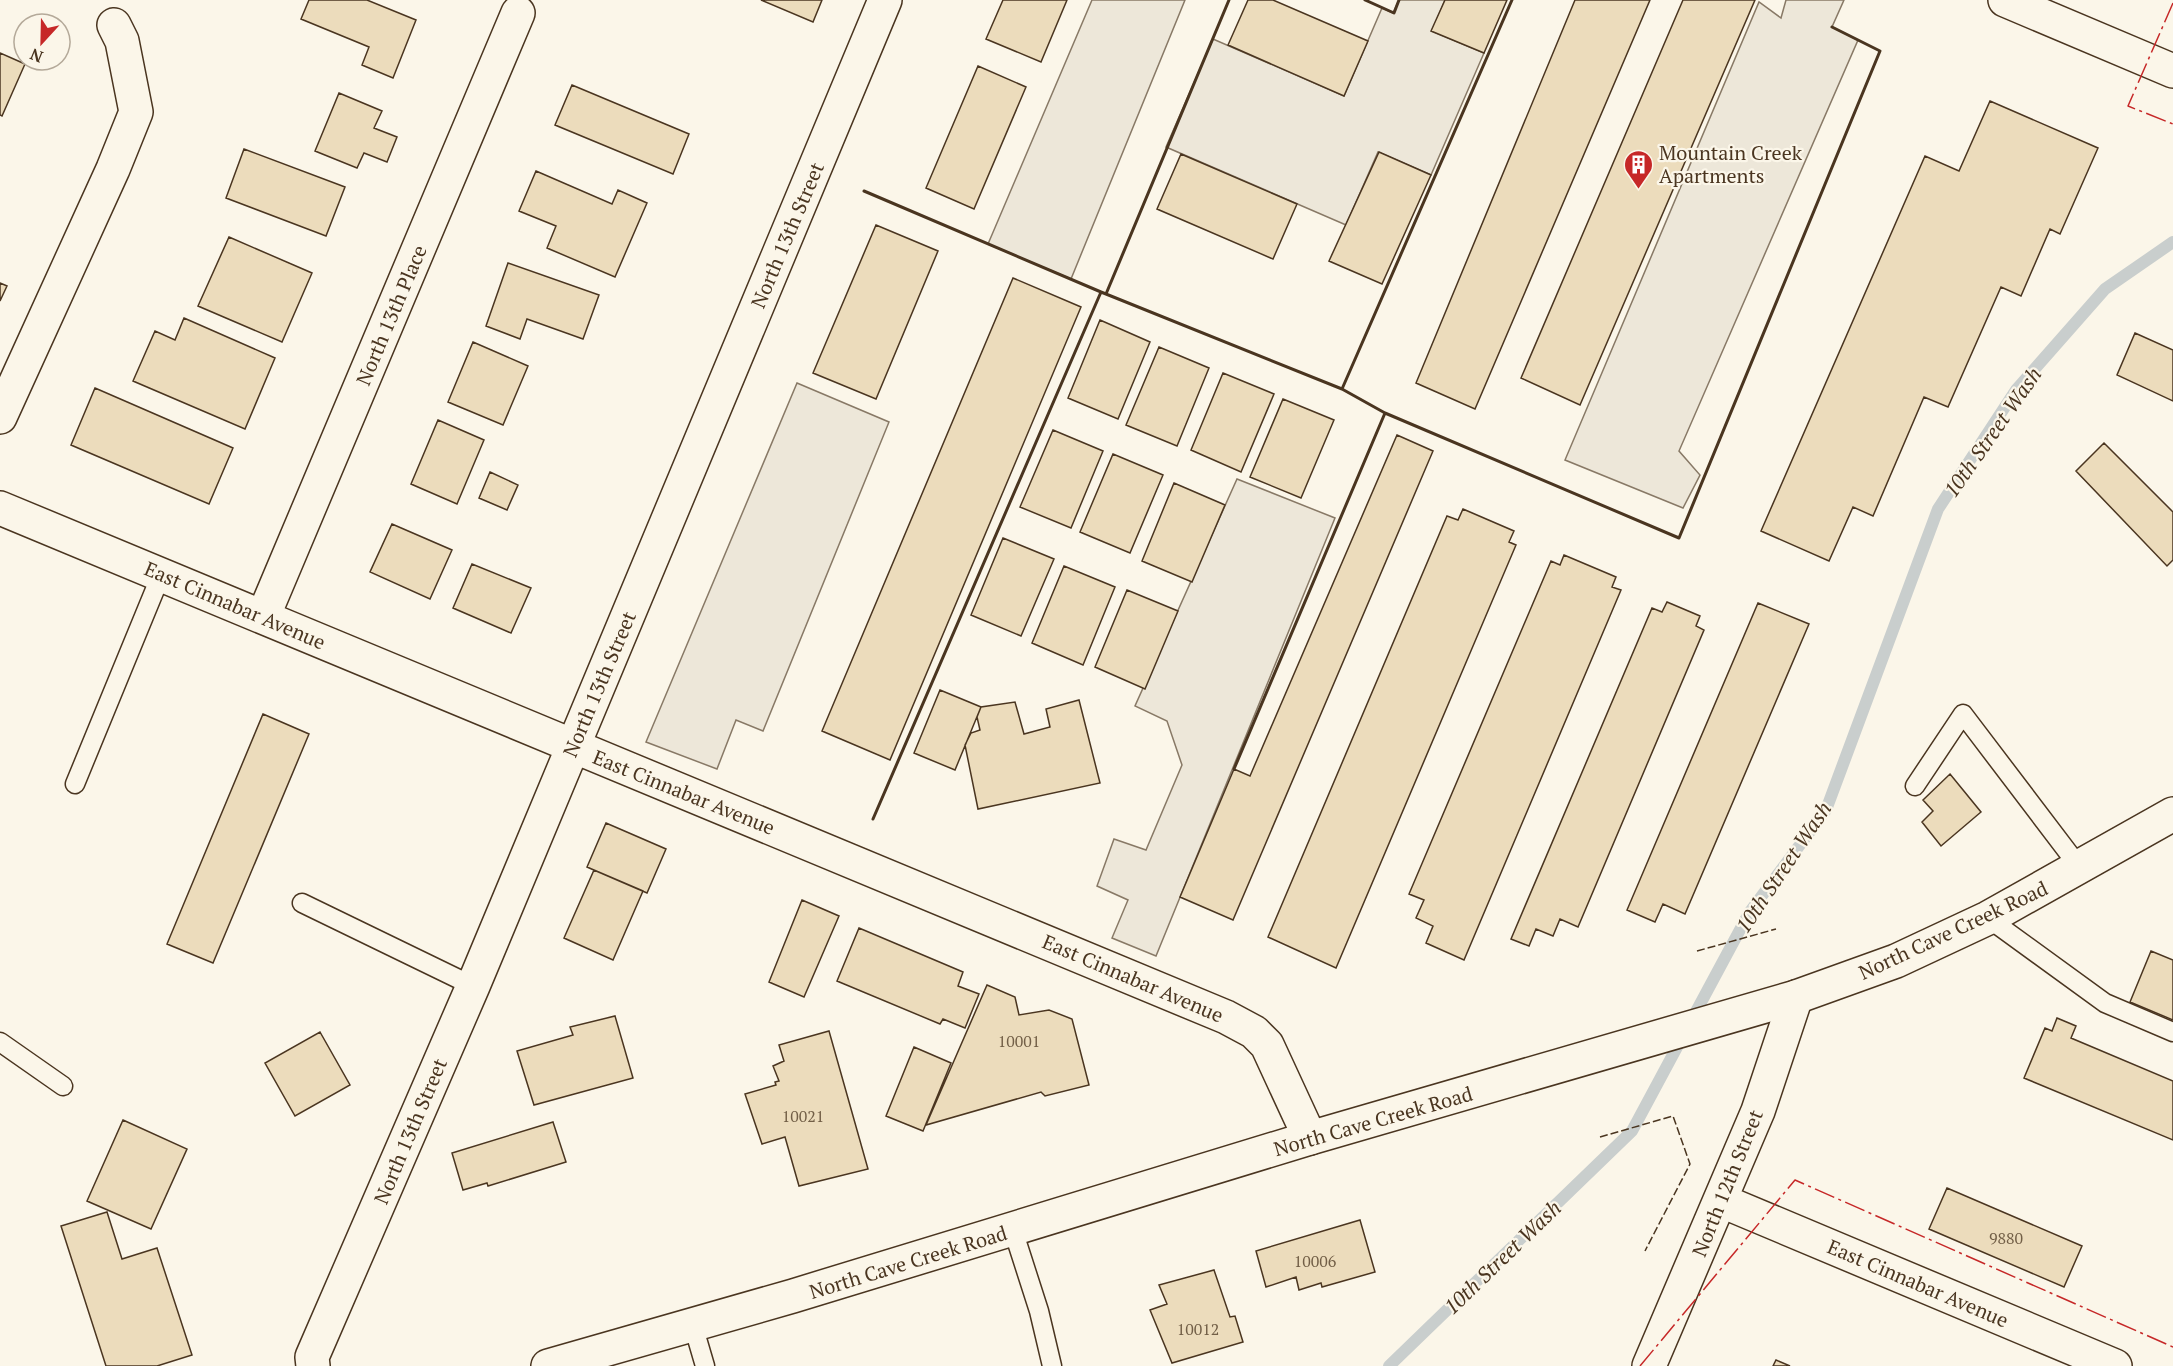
<svg xmlns="http://www.w3.org/2000/svg" width="2173" height="1366" font-family="'PT Serif',serif">
<style>
.parking{fill:#ede7d9;stroke:#887966;stroke-width:1.5}
.lines{fill:none;stroke-linecap:round;stroke-linejoin:round}
.stream{stroke:#c9cecd;stroke-width:12}
.building{fill:#ecdcbc;stroke:#4a3520;stroke-width:1.5}
.service-casing{stroke:#4a3520;stroke-width:21}
.minor-casing{stroke:#4a3520;stroke-width:36}
.tertiary-casing{stroke:#4a3520;stroke-width:36}
.primary-casing{stroke:#4a3520;stroke-width:36}
.service{stroke:#fbf6e9;stroke-width:18}
.minor{stroke:#fbf6e9;stroke-width:33}
.tertiary{stroke:#fbf6e9;stroke-width:33}
.primary{stroke:#fbf6e9;stroke-width:33}
.fence{stroke:#4a3520;stroke-width:1.5;stroke-dasharray:8 3;stroke-linecap:butt}
.wall{stroke:#4a3520;stroke-width:3}
.power{stroke:#c62828;stroke-width:1.5;stroke-dasharray:21 4.5 3 4.5;stroke-linecap:butt}
.labels{text-anchor:middle;dominant-baseline:central;stroke-width:4.5;stroke-linejoin:round;paint-order:stroke}
.number-label{font-size:16px;fill:#725f47}
.poi-label{font-size:20px;fill:#4a3520;stroke:#fbf6e9;text-anchor:start}
.street-label{font-size:20px;fill:#4a3520;stroke:#fbf6e9}
.water-label{font-size:21px;font-style:italic;fill:#4a3520;stroke:#fbf6e9}
</style>
<rect width="100%" height="100%" fill="#fbf6e9"/>
<path class="parking" d="M 1092,0 L 1185,0 L 1071,279 L 988,244 Z
M 1399,0 L 1445,0 L 1432,31 L 1484,53 L 1431,175 L 1378,152 L 1346,225 L 1166,147 L 1213,39 L 1344,96 L 1382,8 L 1393,13 Z
M 1786,0 L 1844,0 L 1832,27 L 1858,40 L 1679,451 L 1700,475 L 1683,508 L 1565,460 L 1759,2 L 1781,18 Z
M 797,383 L 889,422 L 763,731 L 736,720 L 717,769 L 646,742 Z
M 1237,479 L 1335,518 L 1156,956 L 1112,938 L 1128,900 L 1097,886 L 1114,839 L 1146,850 L 1182,765 L 1167,721 L 1135,706 Z"/>
<g class="lines">
<path class="stream" d="M 1691,1021 L 1749,913 L 1826,810 L 1938,509 L 2016,390 L 2105,289 L 2173,242
M 1389,1366 L 1632,1131 L 1683,1036"/>
</g>
<path class="building" d="M 309,0 L 367,0 L 416,20 L 393,78 L 362,65 L 369,47 L 301,19 Z
M 761,0 L 822,0 L 813,22 Z
M 1003,0 L 1067,0 L 1041,62 L 986,39 Z
M 1248,0 L 1273,0 L 1368,41 L 1344,96 L 1228,45 Z
M 1445,0 L 1507,0 L 1484,53 L 1431,31 Z
M 1575,0 L 1650,0 L 1475,409 L 1416,383 Z
M 1683,0 L 1755,0 L 1580,405 L 1521,378 Z
M 0,53 L 25,64 L 2,116 L 0,115 Z
M 978,66 L 1026,87 L 974,209 L 926,188 Z
M 572,85 L 689,134 L 673,174 L 555,125 Z
M 339,93 L 382,111 L 374,128 L 397,137 L 387,162 L 364,153 L 357,168 L 315,151 Z
M 1990,101 L 2098,148 L 2060,234 L 2050,229 L 2021,296 L 2001,287 L 1948,407 L 1924,397 L 1873,516 L 1853,507 L 1829,561 L 1761,531 L 1925,156 L 1959,171 Z
M 244,149 L 345,187 L 326,236 L 226,198 Z
M 1379,152 L 1431,175 L 1382,284 L 1329,261 Z
M 1181,154 L 1297,204 L 1273,259 L 1157,209 Z
M 536,171 L 612,204 L 618,190 L 647,203 L 615,277 L 547,248 L 556,226 L 519,211 Z
M 876,225 L 938,251 L 876,399 L 813,373 Z
M 229,237 L 312,273 L 282,342 L 198,306 Z
M 508,263 L 599,295 L 583,339 L 527,319 L 520,339 L 486,326 Z
M 1013,278 L 1081,307 L 890,760 L 822,731 Z
M 0,283 L 7,286 L 0,301 Z
M 184,318 L 275,358 L 245,429 L 133,381 L 155,331 L 175,340 Z
M 1100,320 L 1150,342 L 1118,419 L 1068,398 Z
M 2135,333 L 2173,350 L 2173,401 L 2117,375 Z
M 473,342 L 528,366 L 503,425 L 448,402 Z
M 1159,347 L 1209,368 L 1177,446 L 1126,425 Z
M 1223,373 L 1274,394 L 1241,472 L 1191,450 Z
M 95,388 L 233,448 L 209,504 L 71,445 Z
M 1283,399 L 1334,420 L 1301,498 L 1250,477 Z
M 438,420 L 484,440 L 457,504 L 411,484 Z
M 1053,430 L 1103,451 L 1071,528 L 1020,507 Z
M 1397,435 L 1433,451 L 1233,920 L 1180,897 L 1234,769 L 1250,776 Z
M 2104,443 L 2173,512 L 2173,560 L 2167,566 L 2076,471 Z
M 1113,454 L 1163,475 L 1130,553 L 1080,532 Z
M 490,472 L 518,485 L 507,510 L 479,498 Z
M 1174,483 L 1225,505 L 1192,582 L 1142,561 Z
M 1463,509 L 1514,531 L 1509,542 L 1516,545 L 1336,968 L 1268,937 L 1447,516 L 1458,520 Z
M 392,524 L 452,550 L 430,599 L 370,572 Z
M 1003,538 L 1054,559 L 1021,636 L 971,615 Z
M 1564,555 L 1616,577 L 1612,587 L 1621,590 L 1464,960 L 1426,943 L 1433,926 L 1416,918 L 1424,900 L 1409,894 L 1551,561 L 1560,565 Z
M 472,564 L 531,588 L 511,633 L 453,608 Z
M 1064,566 L 1115,587 L 1083,665 L 1032,643 Z
M 1127,590 L 1178,611 L 1145,689 L 1095,667 Z
M 1667,602 L 1700,616 L 1696,626 L 1704,630 L 1578,927 L 1560,919 L 1553,936 L 1536,929 L 1529,946 L 1511,939 L 1652,608 L 1662,612 Z
M 1758,603 L 1809,624 L 1685,914 L 1663,904 L 1655,922 L 1627,910 Z
M 940,690 L 981,707 L 955,770 L 914,753 Z
M 1079,700 L 1100,783 L 978,809 L 965,745 L 971,733 L 980,730 L 977,717 L 981,707 L 1015,702 L 1024,734 L 1050,727 L 1046,709 Z
M 263,714 L 309,734 L 213,963 L 167,944 Z
M 1950,774 L 1981,812 L 1941,846 L 1922,822 L 1933,811 L 1923,800 Z
M 606,823 L 666,849 L 647,893 L 587,867 Z
M 594,870 L 643,891 L 613,960 L 564,938 Z
M 802,900 L 839,916 L 804,997 L 769,982 Z
M 859,928 L 963,972 L 958,986 L 979,994 L 965,1028 L 943,1019 L 940,1024 L 837,981 Z
M 2151,951 L 2173,960 L 2173,1020 L 2130,1002 Z
M 987,985 L 1015,997 L 1019,1015 L 1049,1010 L 1072,1019 L 1089,1085 L 1045,1096 L 1041,1092 L 926,1125 Z
M 615,1016 L 633,1078 L 534,1105 L 517,1051 L 573,1035 L 570,1027 Z
M 2057,1018 L 2076,1026 L 2071,1038 L 2173,1081 L 2173,1140 L 2024,1078 L 2045,1028 L 2052,1031 Z
M 829,1031 L 868,1169 L 799,1186 L 785,1137 L 762,1144 L 745,1094 L 776,1085 L 775,1082 L 779,1081 L 773,1066 L 784,1061 L 779,1045 Z
M 320,1032 L 350,1085 L 295,1116 L 265,1063 Z
M 914,1047 L 951,1063 L 923,1131 L 886,1116 Z
M 123,1120 L 187,1149 L 151,1229 L 87,1201 Z
M 553,1122 L 566,1162 L 488,1186 L 487,1183 L 463,1190 L 452,1153 Z
M 1947,1188 L 2082,1246 L 2064,1287 L 1929,1229 Z
M 107,1212 L 122,1259 L 157,1248 L 192,1355 L 157,1366 L 106,1366 L 61,1226 Z
M 1360,1220 L 1375,1272 L 1322,1287 L 1321,1283 L 1299,1290 L 1296,1277 L 1266,1287 L 1256,1251 Z
M 1214,1270 L 1230,1317 L 1235,1316 L 1243,1342 L 1172,1363 L 1150,1310 L 1167,1304 L 1159,1285 Z
M 1776,1360 L 1790,1366 L 1773,1366 Z"/>
<g class="lines">
<defs>
<path id="service" d="M 75,784 L 161,575
M 1915,786 L 1963,714 L 2080,868
M 302,903 L 473,986
M 1988,918 L 2105,1003 L 2173,1032
M 0,1042 L 63,1086
M 1013,1230 L 1039,1311 L 1052,1366
M 693,1325 L 705,1366"/>
<path id="minor" d="M 0,417 L 113,169 L 136,112 L 122,41 L 114,25
M 0,508 L 1226,1017 L 1254,1032 L 1267,1045 L 1310,1138
M 263,617 L 518,13
M 1722,1201 L 2115,1366
M 313,1366 L 312,1357 L 473,986 L 885,0
M 1649,1366 L 1758,1111 L 1796,997"/>
<path id="tertiary" d="M 2005,0 L 2173,71"/>
<path id="primary" d="M 548,1366 L 793,1296 L 1310,1138 L 1796,997 L 1896,961 L 1988,918 L 2173,814"/>
</defs>
<use href="#service" class="service-casing"/>
<use href="#minor" class="minor-casing"/>
<use href="#tertiary" class="tertiary-casing"/>
<use href="#primary" class="primary-casing"/>
<use href="#service" class="service"/>
<use href="#minor" class="minor"/>
<use href="#tertiary" class="tertiary"/>
<use href="#primary" class="primary"/>
<path class="fence" d="M 1697,951 L 1776,929
M 1600,1137 L 1673,1116 L 1690,1164 L 1645,1251"/>
<path class="wall" d="M 1365,0 L 1394,13 L 1399,0
M 864,191 L 1101,292
M 1106,294 L 1229,0
M 1342,389 L 1512,0
M 1385,413 L 1679,538 L 1880,51 L 1832,27
M 873,819 L 1101,292 L 1342,389 L 1385,413 L 1234,769"/>
<path class="power" d="M 2173,3 L 2128,106 L 2173,124
M 1640,1366 L 1795,1180 L 2173,1347"/>
</g>
<defs>
<symbol id="building-pin" viewBox="-11 -11 22 30"><path d="M0 17L-7.5 6A9.5 9.5 0 1 1 7.5 6Z" fill="#c62828" stroke="#fbf6e9"/><path d="M-4-6H4V6H1V3H-1V6H-4ZM-2.5-4.3h1.7v1.8h-1.7ZM.8-4.3h1.7v1.8H.8ZM-2.5-1h1.7V.8h-1.7ZM.8-1h1.7V.8H.8Z" fill="#fff"/></symbol>
</defs>
<g fill-rule="evenodd">
<use href="#building-pin" x="1622" y="148" width="33" height="45"/>
</g>
<g class="labels">
<g class="number-label">
<text x="1019" y="1041">10001</text>
<text x="803" y="1116">10021</text>
<text x="2006" y="1238">9880</text>
<text x="1315" y="1261">10006</text>
<text x="1198" y="1329">10012</text>
</g>
<g class="poi-label">
<text x="1659" y="152">Mountain Creek<tspan x="1659" dy="23">Apartments</tspan></text>
</g>
<g class="street-label">
<text transform="translate(787 235) rotate(-67)">North 13th Street</text>
<text transform="translate(391 315) rotate(-67)">North 13th Place</text>
<text transform="translate(235 605) rotate(23)">East Cinnabar Avenue</text>
<text transform="translate(599 684) rotate(-67)">North 13th Street</text>
<text transform="translate(684 792) rotate(22)">East Cinnabar Avenue</text>
<text transform="translate(1953 930) rotate(-25)">North Cave Creek Road</text>
<text transform="translate(1133 978) rotate(23)">East Cinnabar Avenue</text>
<text transform="translate(1373 1121) rotate(-16)">North Cave Creek Road</text>
<text transform="translate(410 1131) rotate(-67)">North 13th Street</text>
<text transform="translate(1727 1183) rotate(-68)">North 12th Street</text>
<text transform="translate(908 1262) rotate(-17)">North Cave Creek Road</text>
<text transform="translate(1918 1283) rotate(23)">East Cinnabar Avenue</text>
</g>
<g class="water-label">
<text transform="translate(1992 432) rotate(-55)">10th Street Wash</text>
<text transform="translate(1783 867) rotate(-56)">10th Street Wash</text>
<text transform="translate(1502 1257) rotate(-44)">10th Street Wash</text>
</g>
</g>
<g transform="translate(42 42) rotate(202)"><circle r="28" fill="#fbf6e9" stroke="#b4a999" stroke-width="1.5"/>
<path d="M0-4.5L10 22L0 15L-10 22Z" fill="#c62828"/>
<text y="-9" font-size="16" font-weight="bold" text-anchor="middle" fill="#4a3520">N</text>
</g>
</svg>
